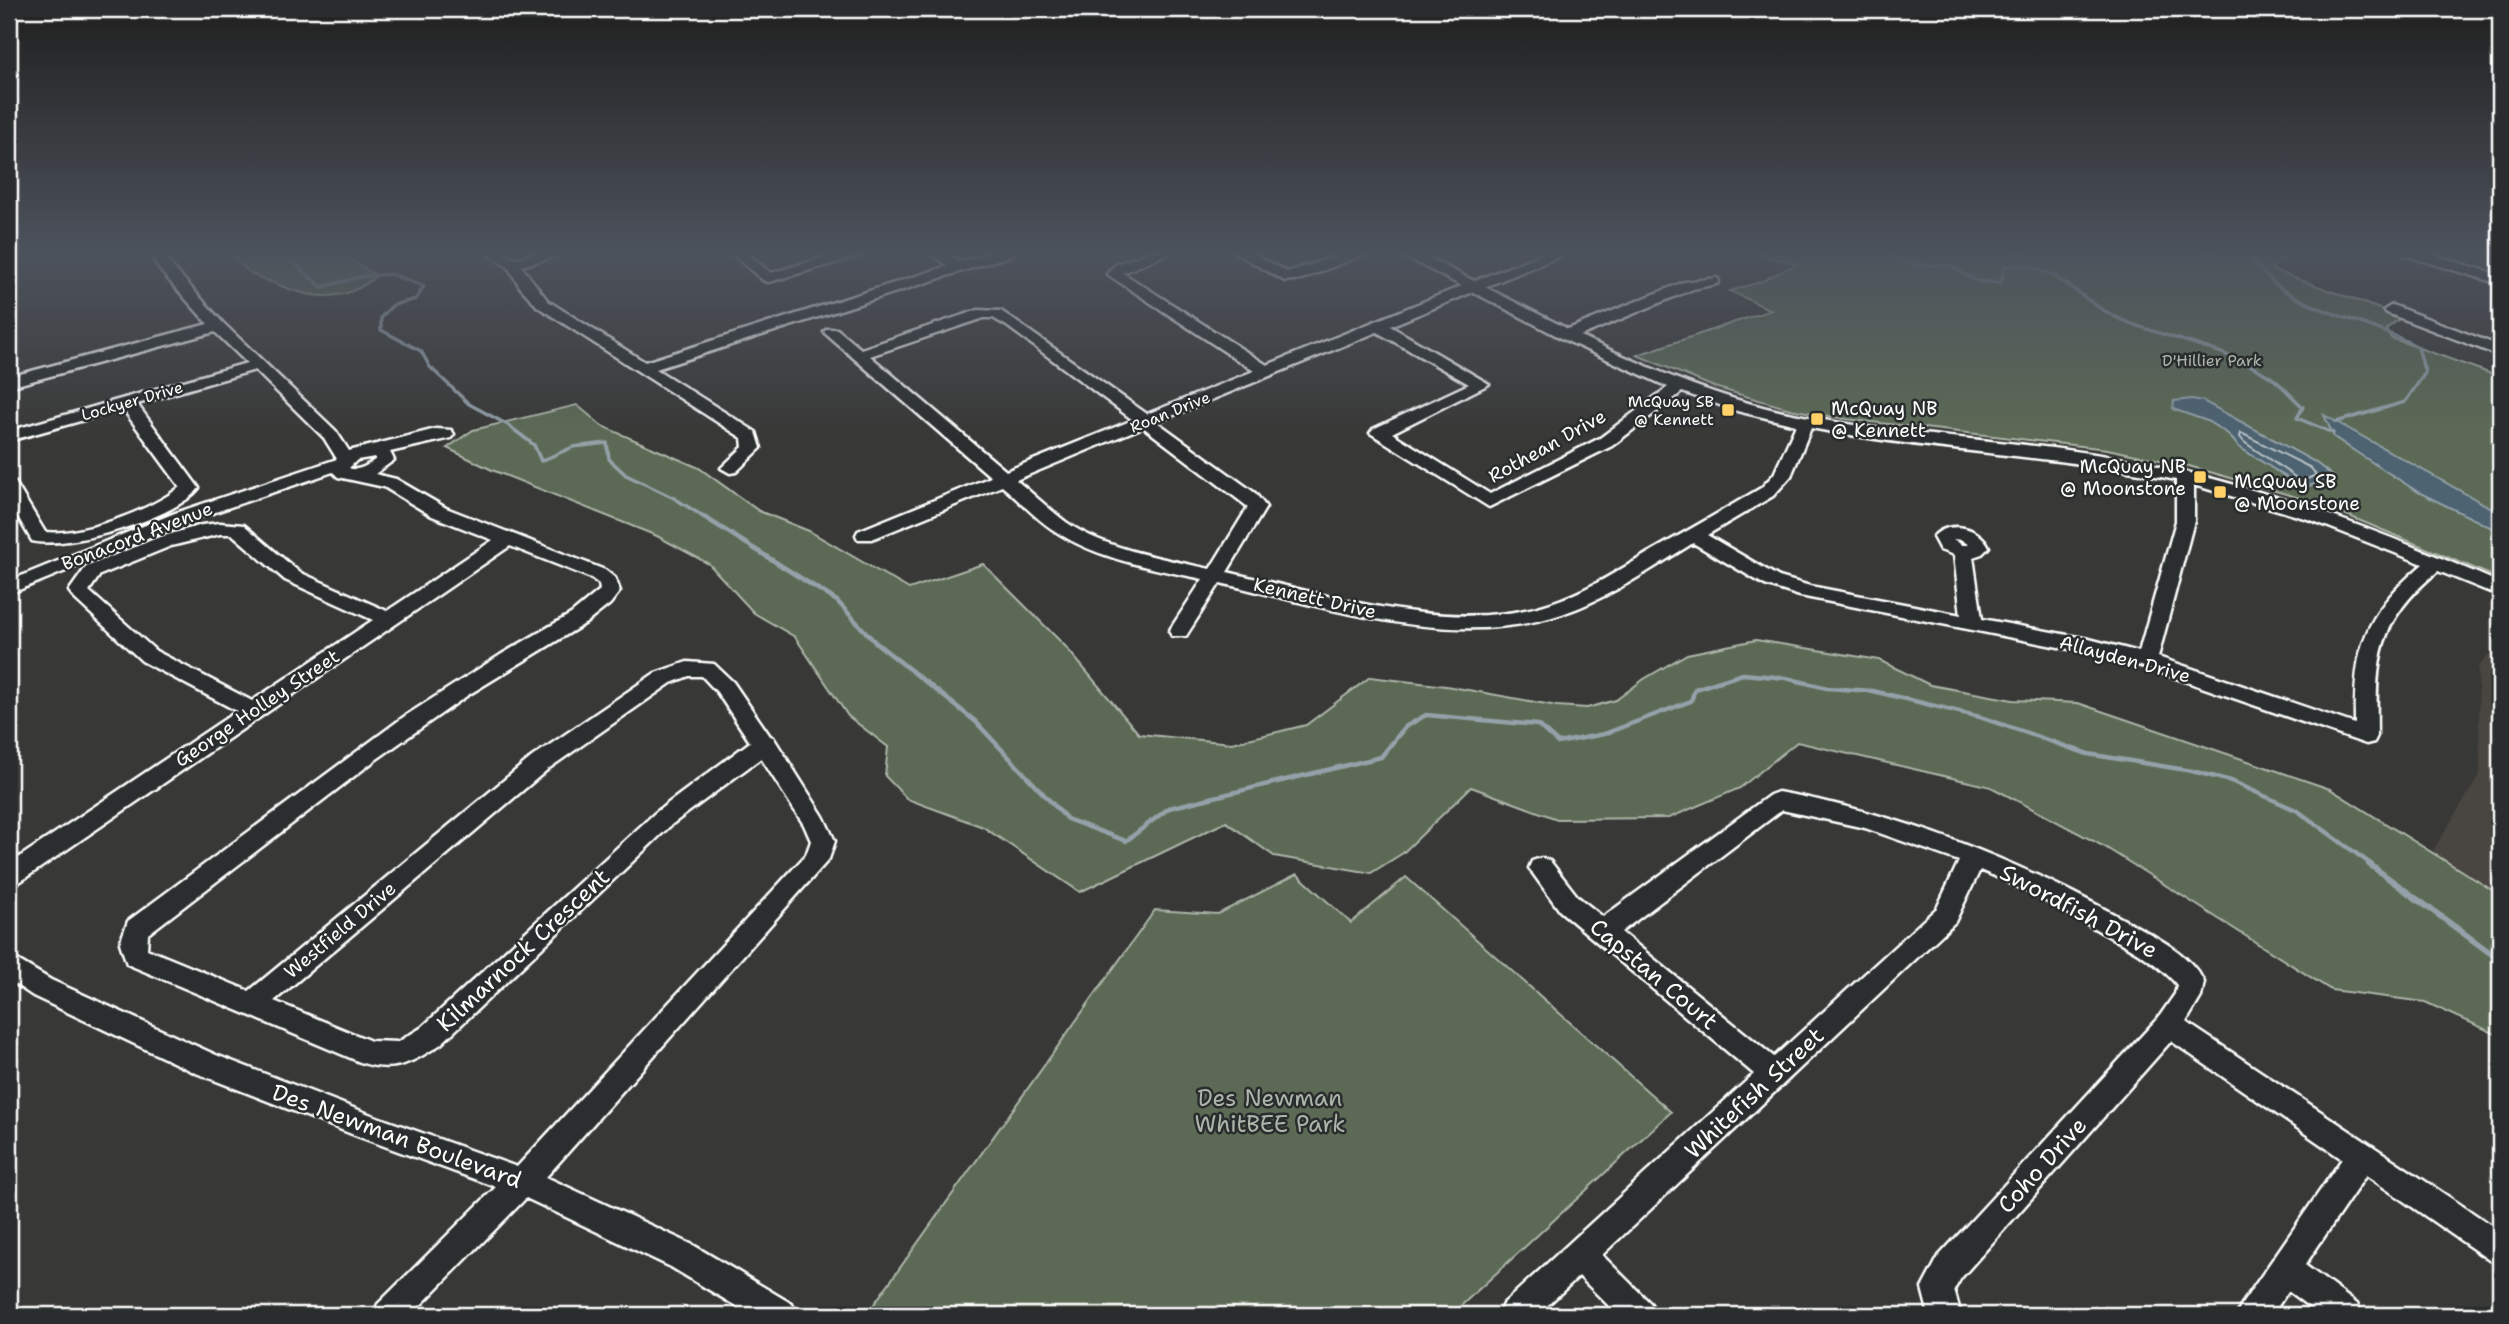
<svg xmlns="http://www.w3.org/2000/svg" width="2509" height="1324" font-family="'Shantell Sans',sans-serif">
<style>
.built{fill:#494540}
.green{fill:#5b6b54;stroke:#adb5aa;stroke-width:2}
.water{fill:#4d6371;stroke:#94a1aa;stroke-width:2}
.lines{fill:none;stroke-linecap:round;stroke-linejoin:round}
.shore{stroke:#b8c1c6;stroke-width:2}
.stream-far2{stroke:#94a1aa;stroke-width:3.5}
.stream-far1{stroke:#94a1aa;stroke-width:4.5}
.stream{stroke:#94a1aa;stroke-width:6}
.minor-casing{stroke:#fff;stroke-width:5}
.minor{fill:#2a2d2e;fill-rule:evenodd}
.poi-dot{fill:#ffd166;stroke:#2a2d2e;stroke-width:2.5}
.labels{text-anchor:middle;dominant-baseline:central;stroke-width:5;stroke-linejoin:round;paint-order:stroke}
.far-park-label{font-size:16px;fill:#adb5aa;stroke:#2a2d2e}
.far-street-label{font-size:16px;fill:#fff;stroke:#2a2d2e}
.far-poi-label{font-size:16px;fill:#fff;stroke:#2a2d2e;text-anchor:end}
.poi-label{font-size:19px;fill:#fff;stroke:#2a2d2e;text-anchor:start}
.street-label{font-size:19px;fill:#fff;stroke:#2a2d2e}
.near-street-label{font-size:23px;fill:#fff;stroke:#2a2d2e}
.near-park-label{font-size:23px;fill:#adb5aa;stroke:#2a2d2e}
</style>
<rect width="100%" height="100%" fill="#383836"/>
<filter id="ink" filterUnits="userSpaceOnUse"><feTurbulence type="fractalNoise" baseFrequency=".0143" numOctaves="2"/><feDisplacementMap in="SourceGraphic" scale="14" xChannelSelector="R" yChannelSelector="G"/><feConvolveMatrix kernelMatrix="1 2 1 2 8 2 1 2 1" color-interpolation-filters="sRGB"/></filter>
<g filter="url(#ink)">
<path class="built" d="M 2500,643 L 2500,895 L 2431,854 L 2480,774 L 2478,667 Z"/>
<path class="green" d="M 230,252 L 339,252 L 376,276 C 345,304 310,299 274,283 C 266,280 256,277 249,272 C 242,267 236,258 230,252 Z
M 1750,252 L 2292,253 L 2271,269 L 2402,317 L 2386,329 L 2391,338 L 2500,377 L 2500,579 L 2320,504 L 2189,466 L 2107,449 L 1845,419 L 1790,409 L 1714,387 L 1637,355 L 1771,310 L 1730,291 L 1760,282 L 1797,264 Z
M 577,405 L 602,426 L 699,468 L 759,511 L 809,531 L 909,589 L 983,564 L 1065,646 L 1139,734 L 1232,743 L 1306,725 L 1370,677 L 1446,686 L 1557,706 L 1587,708 L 1616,700 L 1644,679 L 1687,654 L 1756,640 L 1879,660 L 1930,685 L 2013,700 L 2078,703 L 2330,789 L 2500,895 L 2500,1036 L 2425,1002 L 2331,990 L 2105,847 L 1991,787 L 1797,742 L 1740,788 L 1669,818 L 1557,819 L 1471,787 L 1403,853 L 1371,873 L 1274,856 L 1226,822 L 1080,892 L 983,827 L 907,799 L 885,776 L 888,747 L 848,716 L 795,637 L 754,613 L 709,564 L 657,536 L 492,470 L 447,448 L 473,430 Z
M 1297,874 L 1351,923 L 1406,877 L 1671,1112 L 1451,1315 L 867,1314 L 1155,910 L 1218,914 Z"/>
<path class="water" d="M 2192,399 L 2203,401 L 2315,462 L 2334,477 L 2328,485 L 2320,482 L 2306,487 L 2286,485 L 2292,481 L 2239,447 L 2228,434 L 2207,421 L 2173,409 L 2174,401 Z
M 2324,415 L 2500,513 L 2500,532 L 2418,492 L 2353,450 L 2334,437 Z"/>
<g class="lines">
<path class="shore" d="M 2241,433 L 2311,468 L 2316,475 L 2305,480 L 2298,479 L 2244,442 L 2240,437 Z"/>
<path class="stream-far2" d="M 281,252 L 322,287 L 364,276 L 391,274 L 424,286 L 416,299 L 393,305 L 381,317 L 381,330 L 421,351 L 430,367 L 469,404 L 508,425 L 534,445 L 541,461 L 573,447 L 607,443 L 609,459 L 626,475 L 674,498 L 704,517
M 1886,252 L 1906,264 L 1950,266 L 1977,281 L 2001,283 L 2004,266 C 2055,259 2080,303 2122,320 C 2171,340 2228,348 2272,378 C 2283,386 2293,398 2303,407 L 2297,418 L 2333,433
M 2246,252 C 2255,263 2264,275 2275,284 C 2314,314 2374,322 2418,347 L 2425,373 L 2405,402 L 2336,422"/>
<path class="stream-far1" d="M 701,515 L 837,601 L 875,642 L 975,721 L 1067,819 L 1126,841 L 1169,808 L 1381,757 L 1405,727 L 1426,715 L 1538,725 L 1558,743 L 1604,734 L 1691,701 L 1695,689 L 1743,674 L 1786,678 L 1827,688 L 1873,691 L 1980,717 L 2088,754 L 2192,771 L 2231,781 L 2298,811 L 2372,865"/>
<path class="stream" d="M 2369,864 L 2500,960"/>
<defs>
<path id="minor" d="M 150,252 L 164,252 L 170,264 L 223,323 L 336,431 L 349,451 L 436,429 L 451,430 L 454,434 L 451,438 L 390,452 L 394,460 L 375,474 L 396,479 L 446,508 L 605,570 L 615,578 L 620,591 L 610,604 L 586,623 L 468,695 L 374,761 L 148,934 L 147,949 L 249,991 L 532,757 L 655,673 L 687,662 L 714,664 L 733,682 L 770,736 L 773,737 L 823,816 L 835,841 L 829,859 L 546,1177 L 693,1245 L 792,1304 L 797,1315 L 751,1315 L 671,1267 L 526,1198 L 411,1315 L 373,1315 L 378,1304 L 496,1187 L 357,1136 L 196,1073 L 33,996 L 9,980 L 9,955 L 51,980 L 216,1055 L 369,1114 L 517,1167 L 806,855 L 811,841 L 804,825 L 761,758 L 671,825 L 441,1044 C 413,1062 394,1074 360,1062 L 127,964 L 120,943 L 128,921 L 405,716 L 502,654 L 571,614 L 600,590 L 599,584 L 591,578 L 510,546 L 18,883 L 9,886 L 9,864 L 237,711 L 142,661 L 75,599 L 69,591 L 86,567 L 157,538 L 202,525 L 220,523 L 244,525 L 299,572 L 387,611 L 493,540 L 432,516 L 384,487 L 338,477 L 333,472 L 189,521 L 9,594 L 9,581 L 175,513 L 337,459 L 324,438 L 255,370 L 137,404 L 199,488 C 176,518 69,550 32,541 L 9,501 L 9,481 L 15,482 L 45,532 C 83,536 151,510 180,487 L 123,409 L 9,441 L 9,431 L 247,363 L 215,332 L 9,387 L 9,377 L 208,324 L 159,269 ZM 375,457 L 376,459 C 368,465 358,472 349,468 L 357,460 ZM 220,534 L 232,534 L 285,580 L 373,620 L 252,701 L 156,651 L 89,591 L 100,575 L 171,546 ZM 689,676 L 702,676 L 717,692 L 750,742 L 655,813 L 421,1028 L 398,1042 L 371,1041 L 274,1001 L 548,769 L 671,683 Z
M 485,252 L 501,252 L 515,259 L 541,252 L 562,252 L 560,255 L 521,266 L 548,301 L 645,362 L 948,266 L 929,252 L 945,252 L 960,262 L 994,252 L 1014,252 L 1012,255 L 656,369 L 756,432 L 761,448 L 736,472 L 730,473 L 721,468 L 743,447 L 742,438 L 538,307 L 520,287 L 508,267 Z
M 730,252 L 745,252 L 771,273 L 843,252 L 864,252 L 862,255 L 769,282 L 764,281 Z
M 1152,252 L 1171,252 L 1123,273 L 1267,365 L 1462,286 L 1402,255 L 1400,252 L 1417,252 L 1474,281 L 1547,252 L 1565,252 L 1563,255 L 1485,287 L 1568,329 L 1684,282 L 1717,278 L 1719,281 L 1717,284 L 1693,289 L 1580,336 C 1648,368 1718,399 1793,414 C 1904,438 2018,439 2129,460 C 2258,484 2380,531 2500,583 L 2500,596 L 2438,571 C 2375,623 2376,660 2377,736 L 2374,742 L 2366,744 L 2141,666 L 2089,653 L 1800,596 L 1765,585 L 1693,543 C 1651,569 1609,598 1562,614 C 1451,651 1329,607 1220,583 L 1186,636 L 1172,636 L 1169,631 L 1203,579 C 1154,569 1097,559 1055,531 C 1036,519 1019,500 1002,486 L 872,539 L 858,539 L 856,535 L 858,531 L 991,477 L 827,335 L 824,332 L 827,329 L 837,329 L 861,349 L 978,310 L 1001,311 L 1147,414 L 1254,371 L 1107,274 L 1116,264 ZM 1473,292 L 1567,341 L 1668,387 L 1600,438 L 1490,494 L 1392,433 L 1489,384 L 1390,326 ZM 984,318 L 993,318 L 1007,326 L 1133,420 L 1006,471 L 870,356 ZM 1377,332 L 1469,384 L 1373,429 L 1370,433 L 1489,507 L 1612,446 L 1682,392 L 1737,411 L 1796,425 L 1774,474 L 1761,488 C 1724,510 1687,531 1650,552 C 1618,571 1587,591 1551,603 C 1452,637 1326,594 1227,572 L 1266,507 L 1255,493 L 1157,422 ZM 1143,427 L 1248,507 L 1210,569 C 1166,559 1103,549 1066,522 C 1049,509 1033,494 1016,480 ZM 1811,428 C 1932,452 2056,455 2176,480 L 2176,521 L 2139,652 L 2089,639 L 1982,619 L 1973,557 L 1982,554 L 1989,547 C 1980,526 1947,520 1933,537 L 1940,550 L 1954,555 L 1961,615 L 1810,586 L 1779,577 L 1707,535 L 1773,496 L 1791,476 ZM 2194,485 L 2311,520 L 2423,564 C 2363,615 2354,648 2355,724 L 2158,657 L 2194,521 ZM 1953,539 L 1962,540 L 1969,545 L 1962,545 Z
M 1234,252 L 1250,252 L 1287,272 L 1351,252 L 1370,252 L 1302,279 L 1285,281 Z
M 2402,252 L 2422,252 L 2500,275 L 2500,284 L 2404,255 Z
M 2392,305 L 2500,346 L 2500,356 L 2387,313 L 2384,310 Z
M 1778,792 C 1901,814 2012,858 2121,918 C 2150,934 2189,951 2204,982 L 2201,997 L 2186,1022 L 2500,1231 L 2500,1264 L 2489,1260 L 2366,1175 L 2305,1265 L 2357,1304 L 2362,1315 L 2320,1315 L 2288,1291 L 2272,1315 L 2237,1315 L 2242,1304 L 2342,1159 L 2171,1041 L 1961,1278 L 1954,1290 L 1961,1315 L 1929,1315 L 1922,1288 L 1939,1256 L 2159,1017 L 2175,994 L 2177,985 C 2157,961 2128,947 2101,932 C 2062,909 2022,887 1980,870 L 1955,922 L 1602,1255 L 1651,1304 L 1656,1315 L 1618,1315 L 1579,1276 L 1537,1315 L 1498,1315 L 1503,1304 L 1754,1074 L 1560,911 L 1529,868 L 1532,861 L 1541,858 L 1550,861 L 1578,897 L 1603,917 L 1770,795 ZM 1782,810 L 1865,828 L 1959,861 L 1937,908 L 1774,1057 L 1621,932 Z"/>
</defs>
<use href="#minor" class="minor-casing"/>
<use href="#minor" class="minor"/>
</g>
</g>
<linearGradient id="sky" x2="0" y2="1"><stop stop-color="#1f1f1e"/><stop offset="0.58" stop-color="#4d535d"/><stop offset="1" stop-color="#4d535d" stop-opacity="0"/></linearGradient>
<rect width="2509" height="437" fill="url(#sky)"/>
<g class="poi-dot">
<rect x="1721" y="403" width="14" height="14" rx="3.5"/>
<rect x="1810" y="412" width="14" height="14" rx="3.5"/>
<rect x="2193" y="470" width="14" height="14" rx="3.5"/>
<rect x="2213" y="485" width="14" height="14" rx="3.5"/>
</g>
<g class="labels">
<g class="far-park-label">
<text x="2212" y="360">D'Hillier Park</text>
</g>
<g class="far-street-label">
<text transform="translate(132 401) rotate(-16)">Lockyer Drive</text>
<text transform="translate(1170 412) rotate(-22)">Roan Drive</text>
</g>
<g class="far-poi-label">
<text x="1714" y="401">McQuay SB<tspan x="1714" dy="18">@ Kennett</tspan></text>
</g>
<g class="poi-label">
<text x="1831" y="408">McQuay NB<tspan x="1831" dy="22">@ Kennett</tspan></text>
<text x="2186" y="466" text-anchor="end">McQuay NB<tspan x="2186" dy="22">@ Moonstone</tspan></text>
<text x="2234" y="481">McQuay SB<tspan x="2234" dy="22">@ Moonstone</tspan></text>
</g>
<g class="street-label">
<text transform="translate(1547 446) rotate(-29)">Rothean Drive</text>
<text transform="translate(137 536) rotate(-21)">Bonacord Avenue</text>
<text transform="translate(1315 598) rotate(13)">Kennett Drive</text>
<text transform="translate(2125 659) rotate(15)">Allayden Drive</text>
<text transform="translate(257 708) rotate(-34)">George Holley Street</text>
<text transform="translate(340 930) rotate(-40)">Westfield Drive</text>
</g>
<g class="near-street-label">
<text transform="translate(2079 911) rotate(28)">Swordfish Drive</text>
<text transform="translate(523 950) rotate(-43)">Kilmarnock Crescent</text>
<text transform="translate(1654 974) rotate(40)">Capstan Court</text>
<text transform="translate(1754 1093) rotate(-43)">Whitefish Street</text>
<text transform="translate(397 1136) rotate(20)">Des Newman Boulevard</text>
<text transform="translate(2042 1165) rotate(-48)">Coho Drive</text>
</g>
<g class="near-park-label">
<text x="1270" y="1098">Des Newman<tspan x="1270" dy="26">WhitBEE Park</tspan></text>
</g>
</g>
<rect width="2509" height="1324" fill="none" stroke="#2a2d2e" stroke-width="35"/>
<rect x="18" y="18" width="2474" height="1289" fill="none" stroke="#fff" stroke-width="2.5" filter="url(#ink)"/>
</svg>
